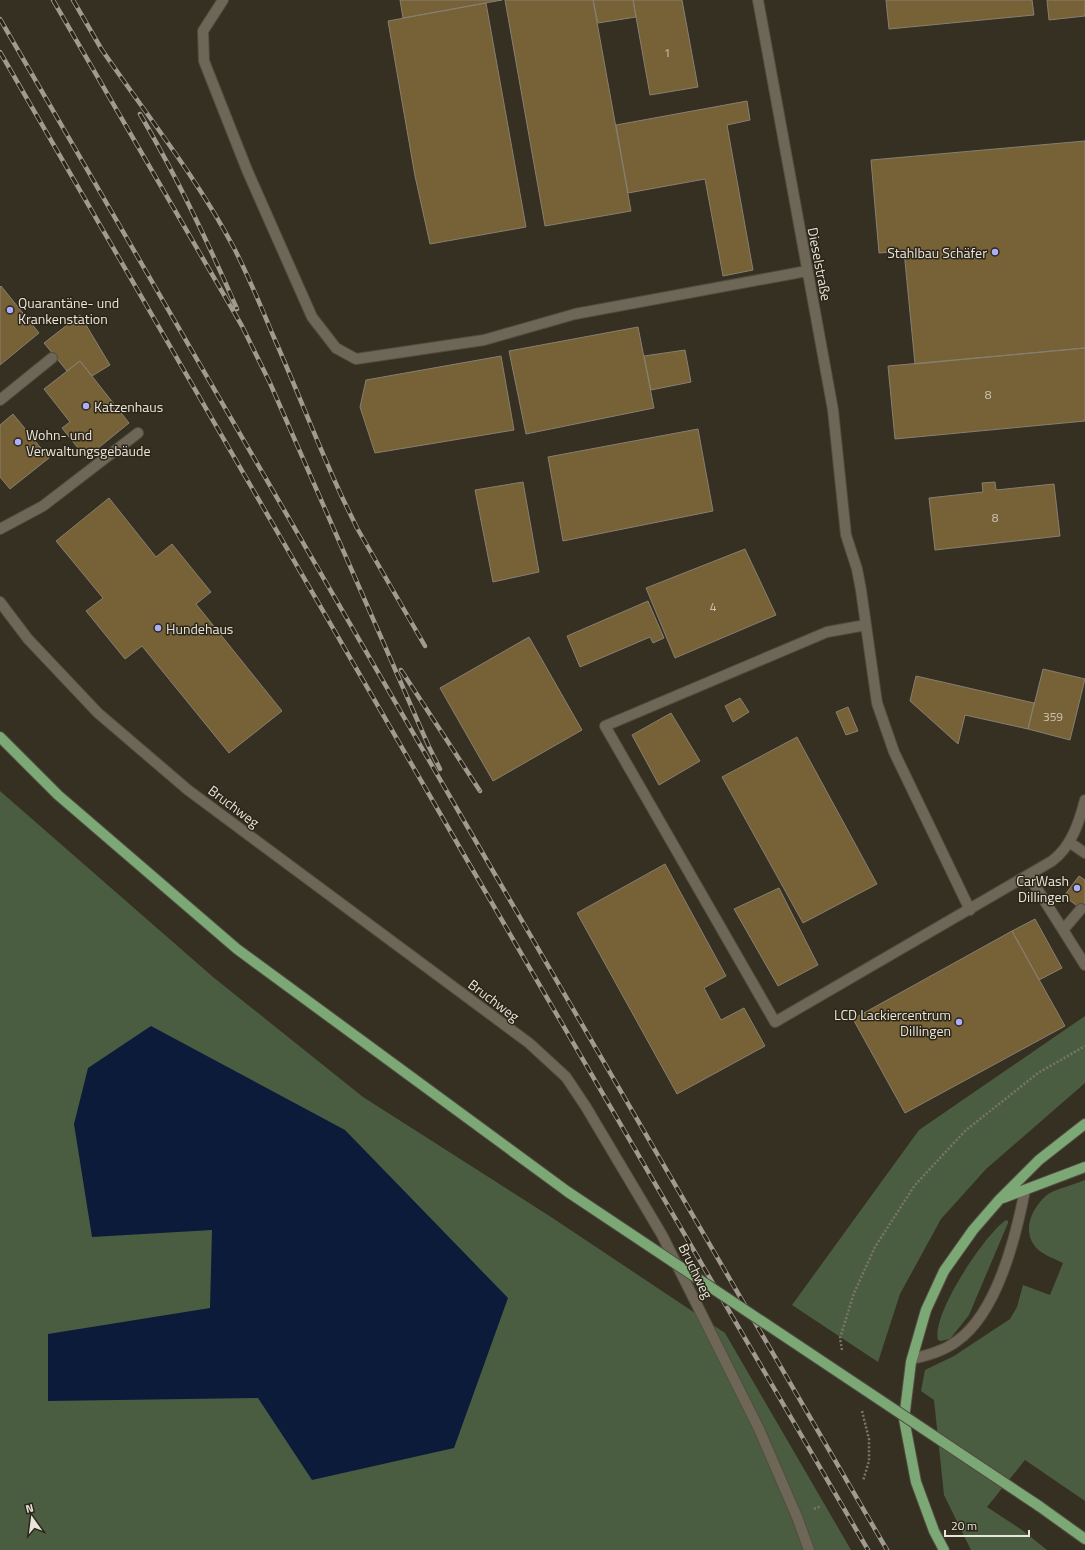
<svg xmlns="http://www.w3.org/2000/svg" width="1085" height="1550" font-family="'Titillium Web',sans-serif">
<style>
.green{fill:#4a5d41}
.water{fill:#0d1b3b}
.building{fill:#776238;stroke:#877f70}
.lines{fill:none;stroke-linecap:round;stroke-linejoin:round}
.minor-casing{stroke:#534d41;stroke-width:12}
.major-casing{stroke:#534d41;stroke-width:12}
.path{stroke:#7a7568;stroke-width:2.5;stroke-dasharray:2 2;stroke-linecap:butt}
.minor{stroke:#6e6758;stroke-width:10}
.major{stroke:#7ca876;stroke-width:10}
.rail-casing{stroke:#a09b90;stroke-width:4.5}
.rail{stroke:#2c2619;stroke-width:3;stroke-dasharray:9;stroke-linecap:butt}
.major-bridge-casing{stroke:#534d41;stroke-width:12;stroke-linecap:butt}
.major-bridge{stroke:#7ca876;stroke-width:10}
.poi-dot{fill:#abaffb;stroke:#2c2619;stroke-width:1.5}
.labels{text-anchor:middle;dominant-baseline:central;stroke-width:3;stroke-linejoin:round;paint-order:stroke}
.number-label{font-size:12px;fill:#ccc4b3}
.poi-label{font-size:14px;fill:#e9e5dc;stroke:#2c2619;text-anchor:start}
.street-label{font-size:14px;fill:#e9e5dc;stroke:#2c2619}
</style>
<rect width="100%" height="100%" fill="#363022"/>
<path class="green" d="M 0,791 L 213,977 L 363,1097 L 551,1217 L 725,1333 L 851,1550 L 0,1550 Z
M 1085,1016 L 1085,1083 L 986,1169 L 941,1219 L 900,1294 L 878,1362 L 792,1305 L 919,1130 Z
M 1085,1180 L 1085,1501 L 1025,1460 L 987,1507 L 1022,1530 L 1047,1550 L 971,1550 L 944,1495 L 934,1400 L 921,1391 L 925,1370 L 954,1356 L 1010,1319 L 1017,1307 L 1023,1285 L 1050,1295 L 1063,1263 C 1053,1258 1040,1254 1034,1245 C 1022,1228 1033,1207 1047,1195 C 1053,1190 1076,1184 1085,1180 Z
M 1006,1220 L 1008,1221 L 1008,1223 L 969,1315 L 950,1339 L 941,1341 L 938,1340 C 931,1315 985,1234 1006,1220 Z"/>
<path class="water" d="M 151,1026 L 345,1130 L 508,1298 L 454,1448 L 312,1480 L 258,1398 L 48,1401 L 48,1334 L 210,1308 L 212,1230 L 92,1237 L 74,1124 L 88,1068 Z"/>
<path class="building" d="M 400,0 L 502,0 L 403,18 Z
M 505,0 L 593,0 L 631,211 L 545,226 Z
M 593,0 L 633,0 L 636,17 L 598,23 Z
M 633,0 L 682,0 L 698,87 L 650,95 Z
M 886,0 L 1032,0 L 1034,15 L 889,29 Z
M 1047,0 L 1085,0 L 1085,16 L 1049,20 Z
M 486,3 L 526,227 L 430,244 L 415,176 L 388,21 Z
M 747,101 L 750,120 L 727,125 L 753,270 L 723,276 L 705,179 L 628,193 L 616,125 Z
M 1085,141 L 1085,348 L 915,364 L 904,251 L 879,253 L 871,160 Z
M 1,286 L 39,333 L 0,365 L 0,287 Z
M 80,315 L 110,365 L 92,376 L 80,361 L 67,371 L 44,343 Z
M 638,327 L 654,408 L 526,434 L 509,351 Z
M 1085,348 L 1085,421 L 895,439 L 888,366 Z
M 685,350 L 691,382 L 651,390 L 644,356 Z
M 501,356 L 514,430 L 375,453 L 360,407 L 366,380 Z
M 80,361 L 129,423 L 86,458 L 62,428 L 70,422 L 44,389 Z
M 13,414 L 49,458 L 10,489 L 0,477 L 0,425 Z
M 698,429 L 713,511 L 563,541 L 548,457 Z
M 523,482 L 539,572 L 493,582 L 475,490 Z
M 995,482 L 996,490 L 1054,484 L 1060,536 L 935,550 L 929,498 L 983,492 L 982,483 Z
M 109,498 L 156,557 L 172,544 L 211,592 L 196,604 L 282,711 L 229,753 L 142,646 L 125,659 L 86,611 L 103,598 L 56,541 Z
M 745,549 L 776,615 L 675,658 L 646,588 Z
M 648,601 L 664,638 L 653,643 L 650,637 L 580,667 L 567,636 Z
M 529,637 L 582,730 L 493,781 L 440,688 Z
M 1043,669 L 1085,679 L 1070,740 L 1028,729 Z
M 916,676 L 1034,703 L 1028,729 L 965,715 L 958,744 L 910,701 Z
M 740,698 L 749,712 L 733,722 L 725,706 Z
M 848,707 L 858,731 L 846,735 L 836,712 Z
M 671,713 L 700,761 L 659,785 L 632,735 Z
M 797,737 L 877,884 L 803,923 L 722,777 Z
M 665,864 L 726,976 L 704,988 L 721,1020 L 744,1008 L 765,1046 L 677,1094 L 577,913 Z
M 1079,876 L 1085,880 L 1085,912 L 1064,896 Z
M 779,888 L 818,965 L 778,986 L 734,909 Z
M 1035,919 L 1062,968 L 1039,980 L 1012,931 Z
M 1012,931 L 1065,1026 L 905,1113 L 853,1019 Z"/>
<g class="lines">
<defs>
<path id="minor" d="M 223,0 L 203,31 L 204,61 L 247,170 L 312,317 L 336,348 L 356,359 L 484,340 L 575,314 L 807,271
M 758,0 L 833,410 L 846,535 L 857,569 L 861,590 L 877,703 L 894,752 L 970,910
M 0,400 L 52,358
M 0,529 L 43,506 L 138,433
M 0,602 L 28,639 L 98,713 L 188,790 L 529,1043 L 566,1077 L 586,1107 L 662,1235 L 759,1429 L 797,1517 L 809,1550
M 866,625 L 827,632 L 605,726 L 775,1022 L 1052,861 C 1071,847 1079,823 1085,800
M 1069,842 L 1085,853
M 1029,876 L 1085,965
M 1063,930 L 1081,909
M 912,1359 C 928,1355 944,1351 957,1341 C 998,1312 1016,1236 1025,1190"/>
<path id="major" d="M 0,737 L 58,795 L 237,949 L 568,1192
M 1003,1198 L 1085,1167
M 1039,1506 L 1085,1539
M 944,1550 L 934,1531 L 916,1482 L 904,1419 L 911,1362 L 926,1310 L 944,1271 L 973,1230 L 999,1200 L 1039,1160 L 1085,1124"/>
</defs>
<use href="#minor" class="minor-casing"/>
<use href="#major" class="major-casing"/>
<path class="path" d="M 842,1350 L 840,1338 L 854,1293 L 875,1247 L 915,1185 L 965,1131 L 1038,1073 L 1085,1046
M 862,1411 L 869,1439 L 869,1461 L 863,1481
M 814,1509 L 821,1506"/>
<use href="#minor" class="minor"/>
<use href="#major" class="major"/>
<defs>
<path id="rail" d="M 53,0 L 242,326 L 270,383 L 429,747 L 440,769
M 73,0 L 102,50
M 0,19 L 493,871 L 887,1550
M 100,47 C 145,113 196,176 234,248 C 248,275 260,304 272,333 C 296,387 317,443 342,497 L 357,528 L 425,646
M 0,52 L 471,867 L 868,1550
M 140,114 C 177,177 208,242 237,309
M 401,670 L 480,791"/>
</defs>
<use href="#rail" class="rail-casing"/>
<use href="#rail" class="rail"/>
<defs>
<path id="major-bridge" d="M 568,1192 L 1039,1506"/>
</defs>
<use href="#major-bridge" class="major-bridge-casing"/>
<use href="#major-bridge" class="major-bridge"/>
</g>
<g class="poi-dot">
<circle cx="995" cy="252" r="4"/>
<circle cx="10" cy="310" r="4"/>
<circle cx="86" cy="406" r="4"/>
<circle cx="18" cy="442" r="4"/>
<circle cx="158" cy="628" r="4"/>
<circle cx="1077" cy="888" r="4"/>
<circle cx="959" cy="1022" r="4"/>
</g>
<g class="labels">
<g class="number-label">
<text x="667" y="52">1</text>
<text x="988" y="394">8</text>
<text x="995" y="517">8</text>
<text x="713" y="606">4</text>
<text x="1053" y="716">359</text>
</g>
<g class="poi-label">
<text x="987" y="252" text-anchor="end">Stahlbau Schäfer</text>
<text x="18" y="302">Quarantäne- und<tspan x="18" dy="16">Krankenstation</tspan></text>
<text x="94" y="406">Katzenhaus</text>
<text x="26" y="434">Wohn- und<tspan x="26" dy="16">Verwaltungsgebäude</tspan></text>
<text x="166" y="628">Hundehaus</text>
<text x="1069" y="880" text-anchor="end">CarWash<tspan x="1069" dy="16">Dillingen</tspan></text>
<text x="951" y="1014" text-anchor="end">LCD Lackiercentrum<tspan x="951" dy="16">Dillingen</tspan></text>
</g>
<g class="street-label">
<text transform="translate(820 264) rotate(79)">Dieselstraße</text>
<text transform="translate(234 806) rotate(37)">Bruchweg</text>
<text transform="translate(494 1000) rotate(37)">Bruchweg</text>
<text transform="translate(696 1271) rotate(64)">Bruchweg</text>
</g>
</g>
<g transform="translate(32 1518) rotate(346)" stroke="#2c2619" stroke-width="3" paint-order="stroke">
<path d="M0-3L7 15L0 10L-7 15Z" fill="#e9e5dc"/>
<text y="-6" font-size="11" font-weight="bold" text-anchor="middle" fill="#e9e5dc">N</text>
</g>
<path d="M945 1530v6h84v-6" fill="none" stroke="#e9e5dc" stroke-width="2"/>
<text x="951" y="1530" font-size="12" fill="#e9e5dc" stroke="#2c2619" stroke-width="3" paint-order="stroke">20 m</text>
</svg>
